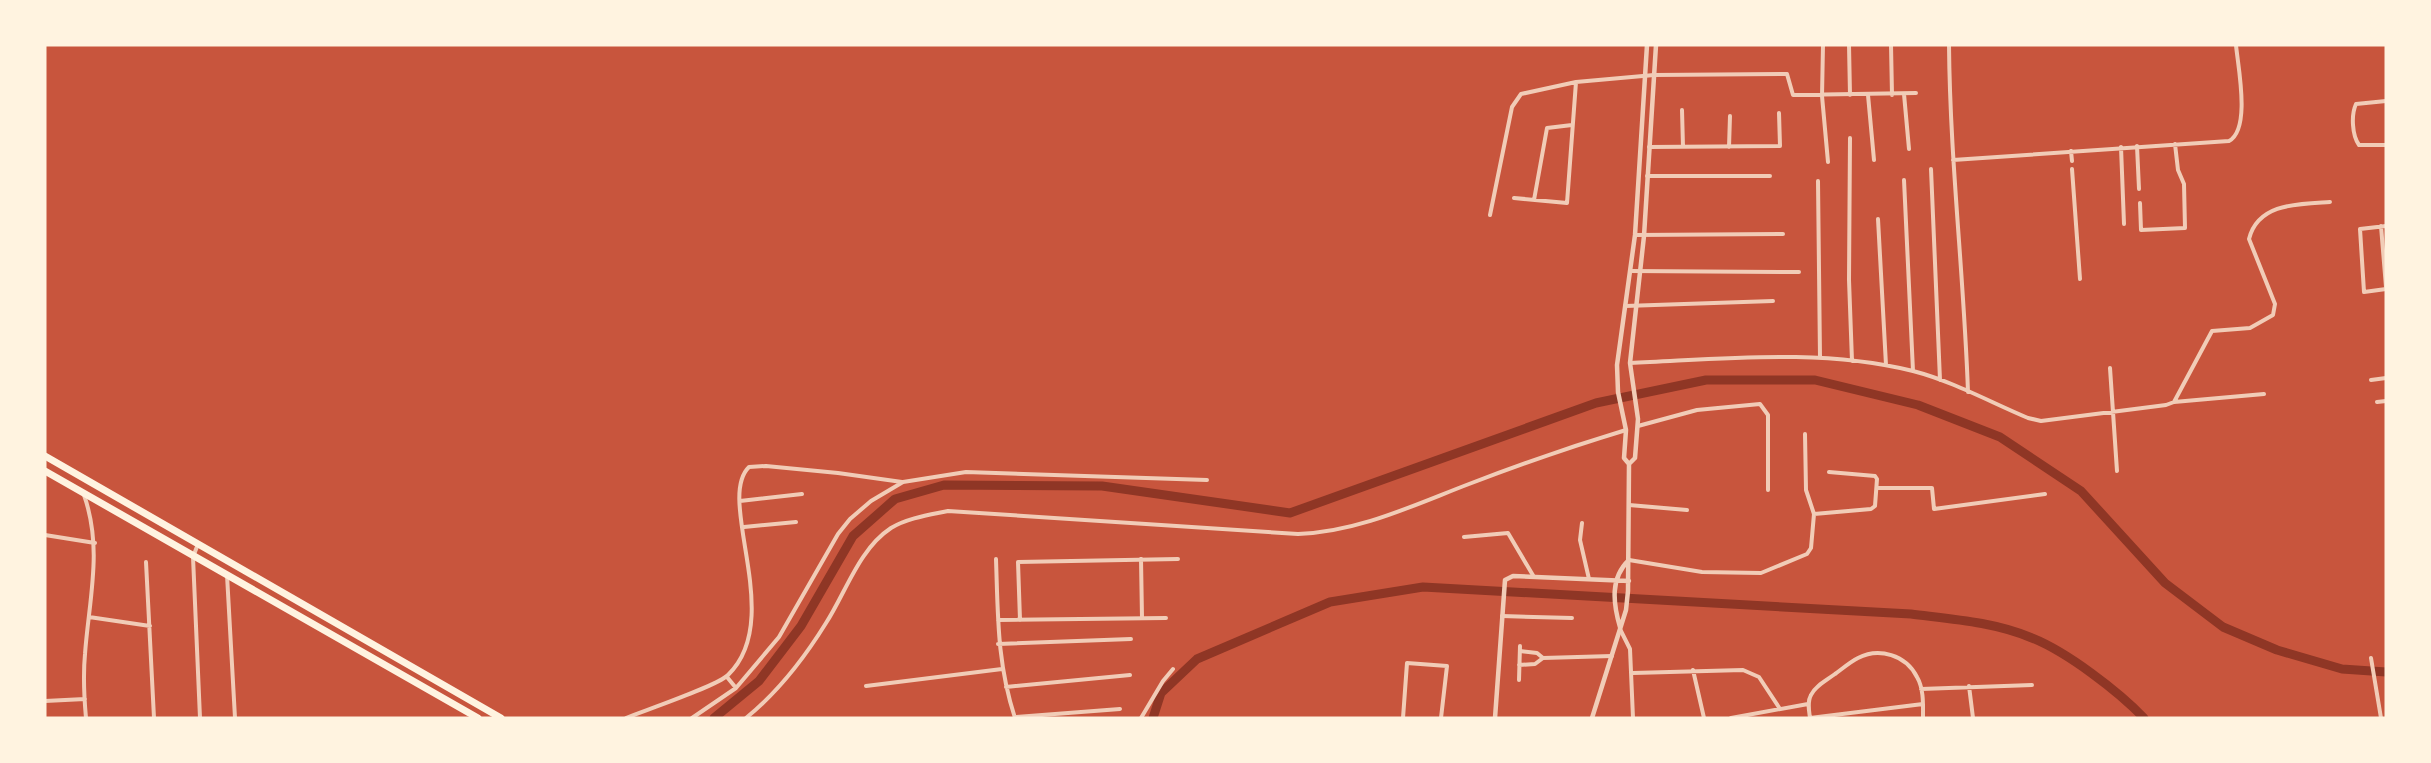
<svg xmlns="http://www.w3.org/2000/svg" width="2431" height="763" font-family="Overpass,sans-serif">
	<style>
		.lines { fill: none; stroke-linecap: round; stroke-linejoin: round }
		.canal { stroke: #8f3625; stroke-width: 9 }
		.minor { stroke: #f1ccb7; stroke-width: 4 }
		.tertiary { stroke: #f1ccb7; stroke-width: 4.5 }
		.trunk { stroke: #fff3e0; stroke-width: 7 }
	</style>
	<rect width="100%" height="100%" fill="#c8553d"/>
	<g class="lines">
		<path class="canal" d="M714,718L759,681L801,626L853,536L895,499L944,485L1102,486L1290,513L1596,403L1706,380H1815L1918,405L2000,437L2081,491L2165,583L2223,627L2277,650L2342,669L2386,672
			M1153,718L1161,693L1197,659L1330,602L1423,587L1911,614C1951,619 1995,622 2032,638C2067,652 2118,691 2144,718"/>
		<path class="minor" d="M1823,45L1822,96L1828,162
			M1849,45L1850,95
			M1891,45L1892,95
			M1949,45C1950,161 1964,276 1968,392
			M1904,94L1909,149
			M1868,95L1874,160
			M2386,101L2356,104C2351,115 2352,135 2359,145H2386
			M1682,110L1683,147
			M1850,138L1849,280L1852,361
			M2137,146L2139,189
			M1649,147L1780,146L1779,113
			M1729,147L1730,116
			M2121,147L2124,224
			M2071,151L2072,161
			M1953,160L2229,141C2251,129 2238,67 2236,45
			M1931,169L1940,380
			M2072,169L2080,279
			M1647,176H1770
			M1904,180L1913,371
			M1818,181L1820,358
			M1514,198L1567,203L1576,82
			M1534,200L1547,128L1572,125
			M2140,203L2141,230L2185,228L2184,184L2178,170L2175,144
			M1490,215L1512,107L1521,94L1576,82L1654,75L1787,74L1793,95L1916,93
			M1878,219L1886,365
			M2381,226L2386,287
			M2386,226L2360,229L2364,292L2386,289
			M1635,235L1783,234
			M1630,271L1799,272
			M1625,306L1773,301
			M1630,363C1724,359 1820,348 1913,371C1952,381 1990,402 2028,418L2041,421L2166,405L2174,402L2212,331L2250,328L2273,315L2275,304L2249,239C2258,203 2298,204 2330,202
			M2110,368L2117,471
			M2371,380L2386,378
			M2174,402L2264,394
			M2377,402L2386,401
			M1638,426L1697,410L1760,404L1768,415V490
			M1805,434L1806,490L1814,514
			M1877,488H1932L1934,509L2045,494
			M84,495C103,549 89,599 85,654C83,675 84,696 86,718
			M740,501L802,494
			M1629,505L1687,510
			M1582,523L1580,540L1589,579
			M744,527L796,522
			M45,535L95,543
			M1464,537L1508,533L1534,577
			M198,544L193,557L200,718
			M996,559C998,616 997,663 1015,718
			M1141,559L1142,618
			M1629,560L1702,572L1761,573L1807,554L1811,548L1814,514L1871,509L1875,506L1877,479L1875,476L1829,472
			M146,562L154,718
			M227,575L235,718
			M1502,616L1572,618
			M89,617L150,626
			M998,620L1166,618
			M1020,620L1018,562L1178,559
			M1620,629L1630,649L1633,718
			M998,644L1131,639
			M1520,651L1537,653L1543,658L1612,656
			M2371,658L2381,718
			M1519,665L1535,664L1543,658
			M1693,670L1704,718
			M1633,673L1743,670L1759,677L1780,709
			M727,677L736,688
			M1519,680L1520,646
			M866,686L1002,669
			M1969,686L1973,718
			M1006,687L1130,675
			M1921,689L2032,685
			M45,701L85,699
			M1015,717L1120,709
			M626,718C646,710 717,686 728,675C786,619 715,500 749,467L766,466L838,473L902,482
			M692,718L736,688L779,637L838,534L850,519L871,501L903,482L966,472L1207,480
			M746,718C778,692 805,657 826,623C846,592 859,549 891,528C908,518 929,515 948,511L1298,534C1358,532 1414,505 1469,484C1521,464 1573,446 1626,430
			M1141,718L1163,681L1173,669
			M1403,718L1407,663L1447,666L1441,718
			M1731,718L1808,704
			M1810,718C1809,710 1807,702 1811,695C1815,686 1827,680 1835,674C1842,669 1850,662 1858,658C1879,647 1906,655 1917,677C1924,689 1923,705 1923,718
			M1810,718L1923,704"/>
		<path class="tertiary" d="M1629,464L1635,458L1638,419L1630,363L1644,236L1656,45
			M1620,627C1613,603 1610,578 1629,560
			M1495,718L1505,580L1513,576L1629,581
			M1592,718L1626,610L1628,591L1629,464L1624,458L1626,430L1618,392L1617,365L1635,235L1647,45"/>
		<path class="trunk" d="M45,456L501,718
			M45,471L478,718"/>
	</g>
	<rect width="2431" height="763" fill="none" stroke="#fff3e0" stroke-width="93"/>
</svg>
